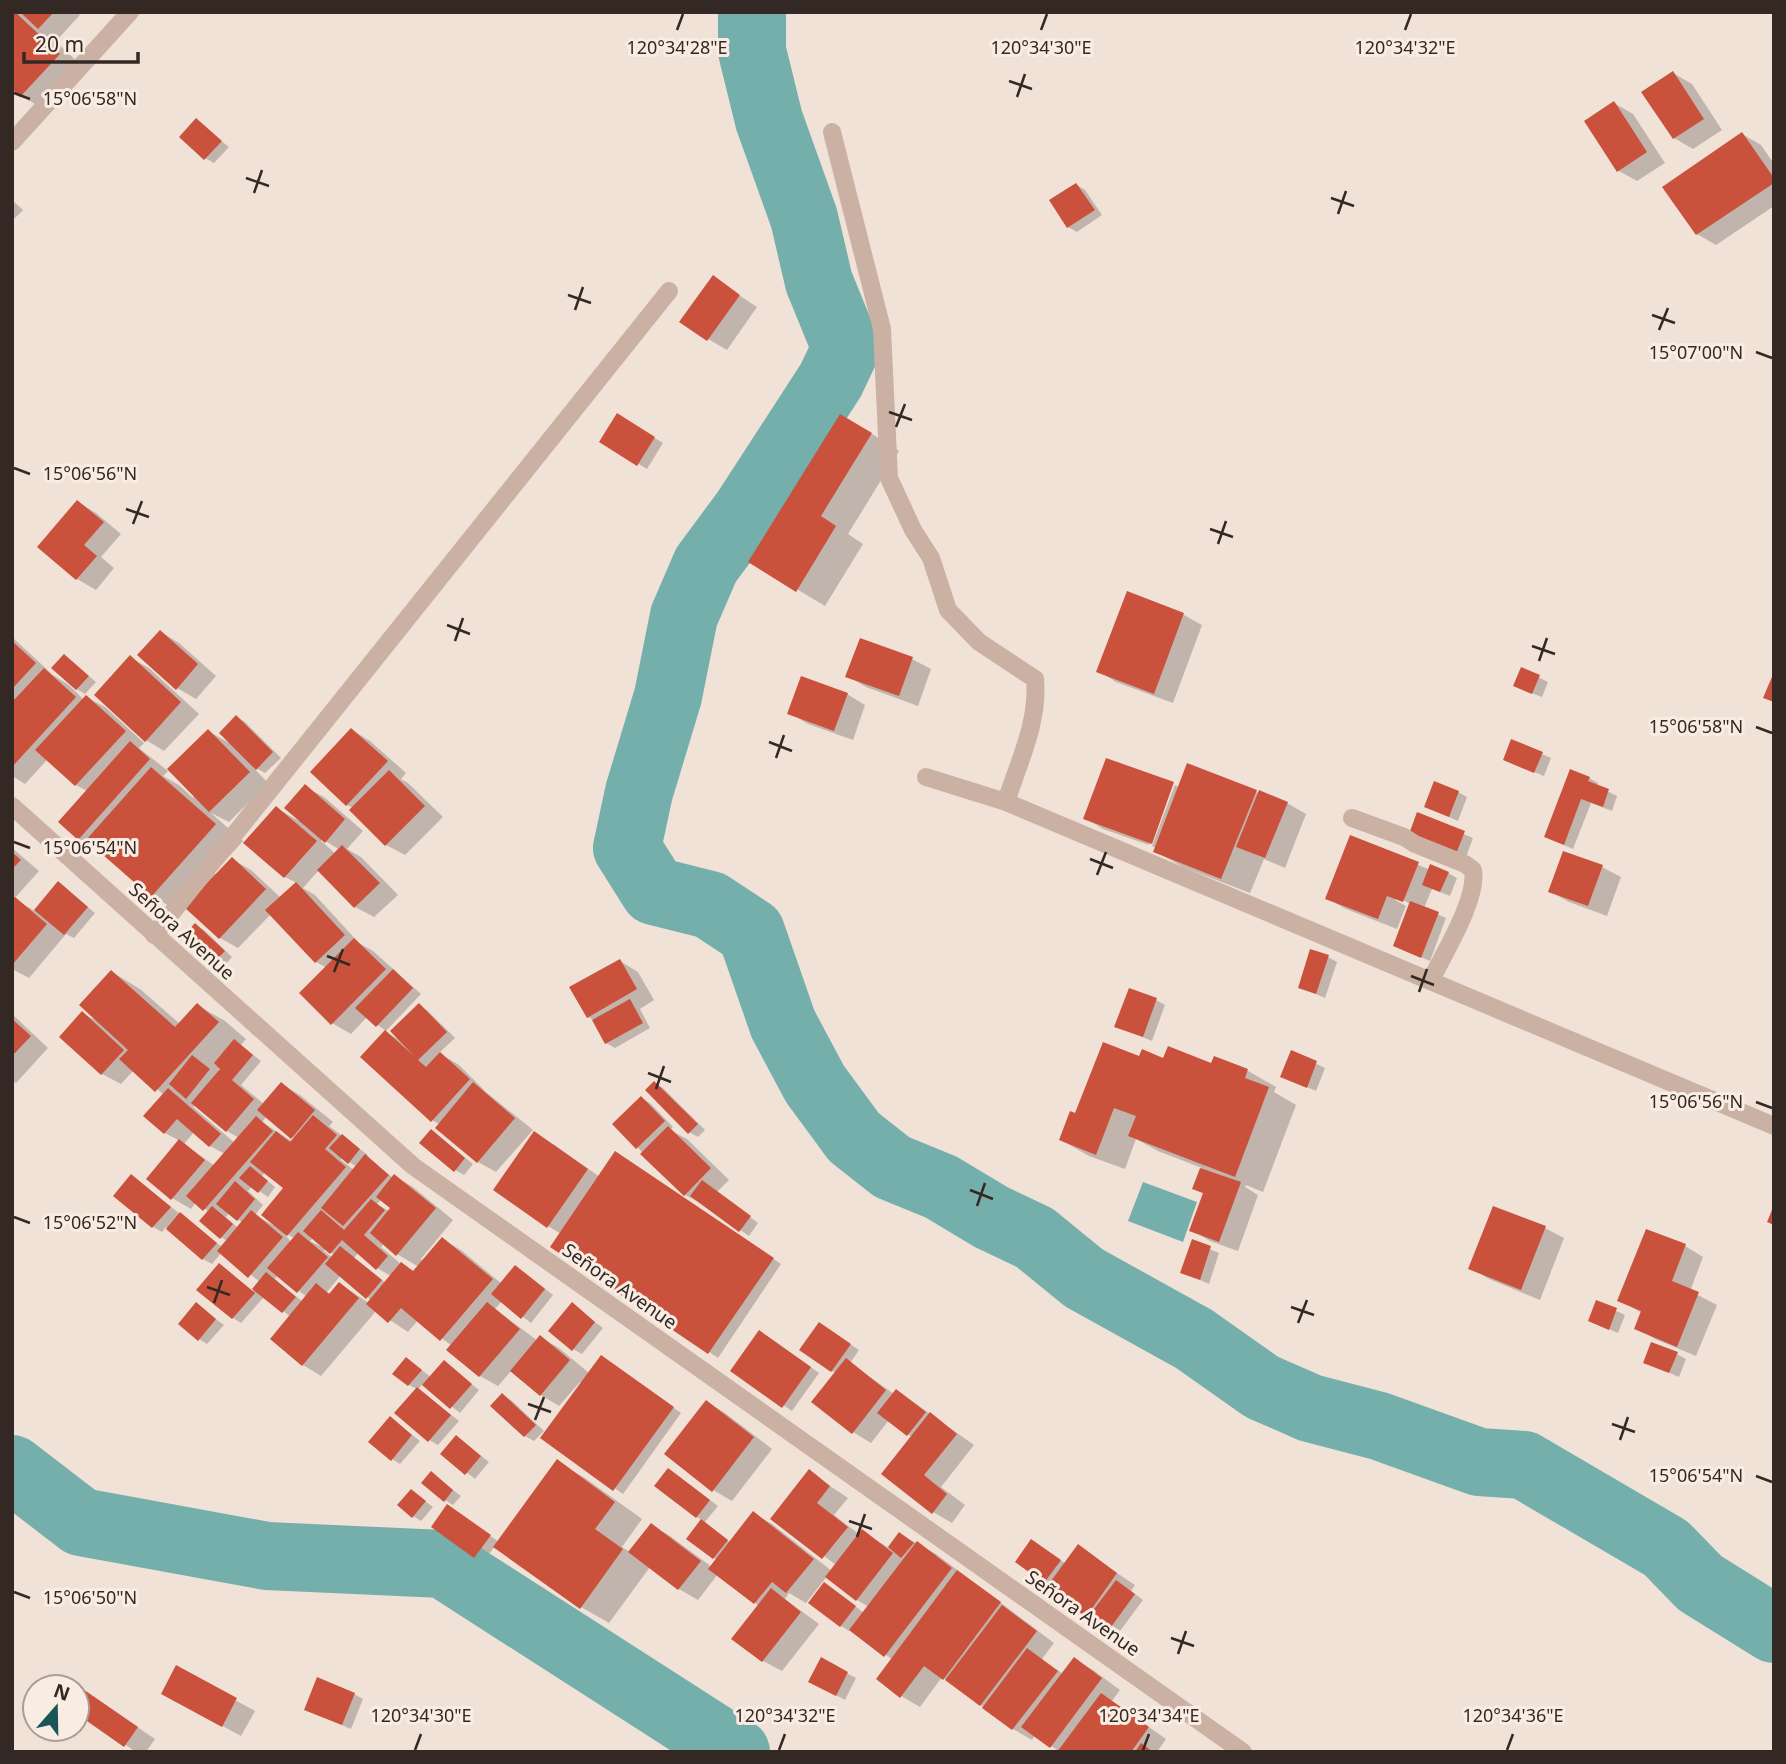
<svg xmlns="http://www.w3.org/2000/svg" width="1786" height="1764" font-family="'Noto Sans',sans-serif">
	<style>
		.water { fill: #75afac }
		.shadow { fill: #0003; fill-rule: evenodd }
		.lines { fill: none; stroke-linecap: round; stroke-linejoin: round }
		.river { stroke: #75afac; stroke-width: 68 }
		.building { fill: #ca513c }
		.minor { stroke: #cab1a3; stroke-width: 18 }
		.ticks { fill: none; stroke: #342825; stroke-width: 2.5 }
		.labels { text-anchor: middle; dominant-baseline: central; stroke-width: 6; stroke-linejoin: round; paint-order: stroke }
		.street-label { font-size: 19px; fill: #342825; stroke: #f9ede3 }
		.ticks-label { font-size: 18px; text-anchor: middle; fill: #342825; stroke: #f9ede3; stroke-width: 6; stroke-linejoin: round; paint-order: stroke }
	</style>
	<rect width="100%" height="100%" fill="#f1e2d7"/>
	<path class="water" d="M1143,1182L1197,1202L1183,1242L1128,1221Z"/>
	<path class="shadow" d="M12,12H76L80,15L58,39L49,35L87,71L49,112L21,96L12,87Z
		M1673,73L1692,84L1722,130L1693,149L1674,138Z
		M1614,103L1633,114L1665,163L1637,181L1619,171Z
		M196,121L229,147L214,163L205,158Z
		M1742,134L1761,145L1774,164V206L1716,245L1697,234Z
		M1077,185L1085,190L1102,215L1077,232L1068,227Z
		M12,200L23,210L12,221Z
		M713,278L757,307L727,350L708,339Z
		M617,415L663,443L647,469L601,441Z
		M869,432L899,451L848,534L863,544L825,606L751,562Z
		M78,502L96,513L121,534L101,557L114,568L96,590L77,579L39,546Z
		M1128,593L1184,615L1202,625L1173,703L1116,682L1098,671Z
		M161,632L179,643L216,676L196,699L177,688Z
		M12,637L53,675L69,685L84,700L86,697L105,707L144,743L139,748L168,771L163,776L179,785L193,798L208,731L231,744L237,717L245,722L281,758L265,773L252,766L268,783L229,822L211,813L243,841L214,873L216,875L232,859L251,870L281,898L297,883L285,877L246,843L276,808L299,821L305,787L324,797L363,831L347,849L361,857L398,895L374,917L355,907L319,870L303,888L315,895L359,943L373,951L421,994L386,1031L367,1017L351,1034L332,1023L327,968L316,962L271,914L238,948L220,938L185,906L180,912L152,896L98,849L79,839L87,791L76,785L48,759L25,784L12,776ZM322,839L340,850L336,854L321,841Z
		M64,656L96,682L85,694L70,685Z
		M131,658L149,668L199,714L164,751L146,740Z
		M912,659L931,669L918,706L866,687L848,676Z
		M1522,669L1548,682L1542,697L1524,690Z
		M847,694L865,705L853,740L808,724L790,713Z
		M352,730L370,741L406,773L401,779L408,783L443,817L405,855L386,845L353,808L347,805Z
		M1512,741L1551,758L1544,776L1514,764Z
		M1107,760L1174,784H1171L1149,845L1103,829L1085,818Z
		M1589,778L1598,783L1597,786L1617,796L1612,811L1591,803L1573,849L1555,841Z
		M1175,785L1180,788L1256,792L1287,803L1306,814L1285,868L1264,859L1250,893L1183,867L1155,851L1156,848L1152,846Z
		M1458,792L1467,797L1458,821L1435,811Z
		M1418,815L1473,838L1466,857L1419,838Z
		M1351,837L1428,869L1448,873L1457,878L1450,896L1432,889L1424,908L1446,918L1430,961L1395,946L1410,904L1397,896L1395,900L1406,906L1397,929L1346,909L1327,898Z
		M12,848L39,871L14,899L35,911L58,883L95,913L74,938L66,934L29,978L12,969Z
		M1602,867L1621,877L1607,916L1569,902L1551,892Z
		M196,925L204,930L232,957L224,966L215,961L187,934Z
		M1328,957L1337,962L1325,998L1300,987Z
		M620,961L638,972L654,1000L640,1009L650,1028L615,1048L606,1043L594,1020L588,1017Z
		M112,972L140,989L180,1024L197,1005L225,1021L246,1039L241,1045L261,1061L241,1085L264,1104L281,1084L300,1095L333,1122L329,1126L368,1155L366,1157L393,1178L394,1176L413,1187L453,1220L421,1259L424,1261L442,1239L461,1250L502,1284L515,1267L524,1272L553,1295L531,1323L502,1301L495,1309L538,1341L541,1338L559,1348L589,1373L610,1362L681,1413L623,1494L543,1438L582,1383L580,1382L559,1406L541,1395L512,1370L498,1386L480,1376L452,1346L418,1320L408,1332L376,1311L321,1376L303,1365L291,1317L264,1297L241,1323L233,1318L219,1265L253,1291L260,1282L222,1252L212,1264L203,1259L166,1227L162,1232L153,1227L115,1196L132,1176L222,1247L227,1241L221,1237L209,1212L196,1202L191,1209L172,1198L180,1141L165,1133L146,1116L164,1095L134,1070L121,1084L102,1074L82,1014L99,1021ZM221,1067L230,1077L218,1070ZM196,1104L227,1131L239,1138L235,1143L193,1107ZM267,1116L295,1139L293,1142L262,1122ZM194,1132L210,1146L225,1154L215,1166L184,1144ZM342,1158L357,1167L354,1170L341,1160ZM265,1172L286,1188L273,1225L255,1215L263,1205L248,1191L252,1186L268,1197L275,1187L262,1176ZM382,1199L392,1208L390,1212L377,1204ZM229,1213L243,1223L238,1228L226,1217ZM283,1232L294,1238L291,1242ZM313,1238L323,1246L322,1247L310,1241ZM384,1244L397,1254L419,1267L415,1272L401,1264L381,1247ZM325,1249L335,1255L333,1258L324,1251ZM359,1252L377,1268L391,1276L386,1283L354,1258ZM278,1275L307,1297L303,1302L275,1279ZM341,1275L371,1300L369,1303L340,1284L331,1294L327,1292Z
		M1156,1000L1165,1005L1152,1041L1116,1026Z
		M420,1006L428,1011L455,1038L439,1053L459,1065L486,1092L533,1130L496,1172L478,1162L439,1124L432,1120L386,1032L401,1041Z
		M12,1014L48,1048L16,1083L12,1081Z
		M1292,1052L1325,1068L1316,1091L1282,1076Z
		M1215,1058L1248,1071L1276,1087L1274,1092L1296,1105L1263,1192L1246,1185L1245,1187L1258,1195L1238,1251L1210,1241L1192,1230L1204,1194L1194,1188L1202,1168L1158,1151L1136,1139L1125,1169L1089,1156L1061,1140L1076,1115L1140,1059L1212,1065Z
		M654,1083L663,1088L705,1130L698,1137L689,1132Z
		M641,1098L650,1103L673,1127L670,1130L687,1139L729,1180L717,1192L758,1223L749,1236L704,1205L685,1195L614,1124Z
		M440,1137L473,1164L464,1175L455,1170Z
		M553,1144L600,1177L624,1158L781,1264L718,1358L553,1247L561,1234L548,1226Z
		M1494,1208L1545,1228L1564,1238L1540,1300L1489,1279L1471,1268Z
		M1193,1242L1219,1253L1209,1284L1182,1272Z
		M1685,1246L1703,1257L1690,1291L1717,1305L1696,1356L1655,1339L1636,1328L1642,1313L1619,1300Z
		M1597,1302L1625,1315L1618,1333L1590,1321Z
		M196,1305L224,1325L207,1344L199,1339Z
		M572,1305L603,1328L582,1354L573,1349Z
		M828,1329L859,1350L850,1363L894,1394L897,1391L905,1396L974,1445L941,1487L965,1505L952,1523L933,1512L912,1437L889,1420L871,1443L853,1432L836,1373L832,1371Z
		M768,1337L819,1373L792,1411L732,1371Z
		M1677,1354L1686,1359L1679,1377L1645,1362Z
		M407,1359L431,1377L444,1362L479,1390L460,1413L423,1384L418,1389L459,1421L438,1445L429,1440L417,1389L409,1385Z
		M503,1395L511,1400L544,1431L534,1441L525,1436L493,1406Z
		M707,1402L725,1413L772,1449L732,1501L713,1490Z
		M390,1418L420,1441L400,1464L392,1459Z
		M457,1437L489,1462L475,1479L443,1454Z
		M557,1462L585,1478L642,1519L622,1547L630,1552L651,1525L670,1536L712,1567L717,1560L688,1538L702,1520L697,1517L677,1475L718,1506L704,1523L731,1543L754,1514L772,1524L832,1571L836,1565L773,1518L809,1472L848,1498L834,1515L860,1535L863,1532L889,1548L900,1534L936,1554L1054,1643L1042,1659L1063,1674L1074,1659L1093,1670L1120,1690L1112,1701L1166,1739L1157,1752H1060L1035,1735L1032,1740L1013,1729L942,1677L920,1707L901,1696L893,1660L851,1629L849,1631L841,1626L834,1590L864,1613L869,1607L857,1600L828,1575L806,1603L789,1593L785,1599L819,1624L782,1671L763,1661L759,1606L718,1574L698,1600L679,1589L650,1567L609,1623L581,1607L495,1546L483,1562L474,1557L456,1512L499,1542Z
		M431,1473L461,1496L453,1505L445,1500Z
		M412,1491L433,1507L421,1521L413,1516Z
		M1040,1546L1066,1564L1078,1547L1135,1585L1131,1591L1143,1600L1120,1631L1108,1623L1105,1626L1087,1615L1051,1585L1017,1561Z
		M822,1660L856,1678L845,1700L819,1686Z
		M177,1668L255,1711L241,1736L182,1704Z
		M81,1689L155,1739L146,1752H136L77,1712V1695Z
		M354,1694L363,1699L351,1729L315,1714Z"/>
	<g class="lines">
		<path class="river" d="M752,12V51L769,120L804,218L819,282L846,348L831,380L746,511L706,565L684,616L668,696L639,792L627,848L654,891L710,905L751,932L783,1024L815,1084L854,1137L892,1167L941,1187L991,1217L1035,1238L1084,1278L1194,1339L1262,1387L1310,1408L1379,1426L1479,1462L1524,1465L1666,1548L1700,1583L1774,1629
			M12,1469L81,1522L267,1556L443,1564L736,1752"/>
	</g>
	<path class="building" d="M12,12H15L60,54L20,97L12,89Z
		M20,12H54L38,29Z
		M1673,71L1704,119L1673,139L1641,92Z
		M1614,101L1647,152L1617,172L1584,121Z
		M196,118L222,141L204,160L179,137Z
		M1742,132L1774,178V183L1696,235L1662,187Z
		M1076,183L1095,210L1067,228L1049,200Z
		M713,275L740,295L707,341L679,322Z
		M617,413L655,437L637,466L599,442Z
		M840,414L872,433L821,516L836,526L796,592L748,562Z
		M77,500L104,522L84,545L97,556L76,580L37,547Z
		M1127,591L1184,613L1154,694L1096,672Z
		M160,630L198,664L176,690L137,655Z
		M860,638L913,657L899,696L845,677Z
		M12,641L36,663L12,689Z
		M64,654L89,676L76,690L51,668Z
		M130,655L181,702L145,742L94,695Z
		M1521,667L1540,675L1532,694L1513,686Z
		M44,668L76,697L12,767V702Z
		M1774,672V702L1763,698Z
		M801,676L848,693L834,731L787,714Z
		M86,695L126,731L75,786L35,750Z
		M236,715L273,752L256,770L219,733Z
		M351,728L388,761L346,806L310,772Z
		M208,729L250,772L209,812L167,769Z
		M1511,739L1543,752L1534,773L1503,760Z
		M130,741L150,759L78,840L58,822Z
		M1106,758L1174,782L1152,844L1083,819Z
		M1187,763L1257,790L1221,879L1153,852Z
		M151,767L216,824L151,897L86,840Z
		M1570,769L1590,777L1588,781L1609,789L1603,807L1581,799L1564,845L1544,837Z
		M389,770L425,806L385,846L349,810Z
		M1434,781L1459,791L1449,817L1424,807Z
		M305,784L345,819L325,843L284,808Z
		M1259,790L1288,802L1265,858L1236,847Z
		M276,806L317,841L284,878L243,843Z
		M1417,812L1465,831L1456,854L1409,834Z
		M1350,835L1419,862L1403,902L1387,896L1378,919L1325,899Z
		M342,845L380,883L354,908L317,870Z
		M1563,851L1603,865L1588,906L1548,892Z
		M12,852L21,860L12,869Z
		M232,857L266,889L219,939L184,907Z
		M1430,864L1449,872L1440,892L1422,885Z
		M58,881L88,907L64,935L34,910Z
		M296,882L345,935L315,963L265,910Z
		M15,897L47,924L12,965V900Z
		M1410,901L1439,912L1421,958L1393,946Z
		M195,923L225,951L214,962L185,934Z
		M354,938L386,969L331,1025L299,993Z
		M1310,949L1329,955L1316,994L1298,988Z
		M620,959L637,989L587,1018L569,987Z
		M393,969L413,988L376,1027L355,1008Z
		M111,970L175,1027L197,1003L219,1022L155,1092L119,1059L128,1050L79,1005Z
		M1129,988L1157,998L1143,1037L1114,1027Z
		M630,999L643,1023L605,1044L592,1020Z
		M419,1003L447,1032L418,1060L426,1067L440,1052L470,1079L431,1122L360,1057L385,1030L414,1056L390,1031Z
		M82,1011L124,1050L101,1075L59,1037Z
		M12,1019L31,1036L12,1056Z
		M234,1039L253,1055L232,1080L254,1099L226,1132L191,1103L220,1069L214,1063Z
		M1103,1042L1139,1056L1142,1049L1163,1058L1168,1046L1211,1063L1214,1056L1248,1069L1245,1078L1269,1087L1235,1177L1128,1136L1136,1116L1114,1108L1096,1155L1059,1140L1070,1111L1075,1113Z
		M1291,1050L1317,1061L1307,1088L1280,1077Z
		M192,1055L210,1069L186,1099L169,1084Z
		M654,1081L698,1124L688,1134L645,1090Z
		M281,1082L315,1110L291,1139L257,1110Z
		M473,1082L515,1118L477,1163L435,1128Z
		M168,1088L221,1134L209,1147L177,1119L164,1134L143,1116Z
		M641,1096L665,1121L636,1149L612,1124Z
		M313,1115L337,1135L325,1149L346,1167L287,1236L261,1215L283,1188L250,1162L276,1131L290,1142Z
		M256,1116L273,1131L203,1211L186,1196Z
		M668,1126L711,1168L684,1196L640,1154Z
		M431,1129L465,1158L454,1172L419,1143Z
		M534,1131L588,1169L547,1228L493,1190Z
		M342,1134L360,1149L348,1164L329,1148Z
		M179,1139L205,1160L171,1200L146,1179Z
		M615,1151L774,1258L708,1354L550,1247Z
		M365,1154L389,1175L343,1226L321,1208Z
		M250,1166L268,1181L258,1193L239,1178Z
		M1200,1168L1241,1182L1219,1242L1189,1231L1203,1193L1192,1189Z
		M131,1174L171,1207L152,1228L113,1196Z
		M394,1174L436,1208L396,1256L370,1233L390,1208L376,1197Z
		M702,1180L751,1216L739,1232L690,1196Z
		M235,1181L255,1199L237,1221L216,1204Z
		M371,1199L385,1210L364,1235L388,1256L376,1270L342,1240L330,1254L303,1231L321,1210L344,1230Z
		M1774,1205V1225L1767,1222Z
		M212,1206L233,1224L220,1239L199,1221Z
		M1493,1206L1546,1226L1521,1290L1468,1269Z
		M251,1210L283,1237L248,1278L217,1251Z
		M180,1212L217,1243L202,1260L166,1229Z
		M1646,1229L1686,1244L1672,1281L1699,1292L1677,1347L1634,1329L1641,1311L1617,1301Z
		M298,1232L328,1257L297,1293L267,1268Z
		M442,1237L493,1279L440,1341L401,1308L388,1323L366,1304L401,1262L413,1271Z
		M1192,1239L1211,1246L1200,1280L1180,1273Z
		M340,1246L382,1280L366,1299L325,1264Z
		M219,1263L255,1293L232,1319L196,1290Z
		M515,1265L545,1289L521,1319L491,1294Z
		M266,1272L296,1297L282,1313L252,1289Z
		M339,1282L359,1298L302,1366L270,1339L316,1283L329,1294Z
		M1596,1300L1617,1308L1609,1330L1588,1321Z
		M196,1302L216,1319L198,1341L178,1324Z
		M487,1302L520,1329L479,1377L446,1350Z
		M572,1302L595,1322L572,1351L548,1331Z
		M819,1322L851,1344L831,1372L799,1350Z
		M759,1330L811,1367L782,1408L730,1371Z
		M540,1335L570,1360L540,1396L510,1371Z
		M1651,1342L1678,1352L1669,1373L1643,1363Z
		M601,1355L674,1407L613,1491L540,1438Z
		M406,1357L422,1370L408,1386L392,1374Z
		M846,1358L886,1390L852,1434L811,1402Z
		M444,1360L472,1384L450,1409L422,1385Z
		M417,1387L451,1415L428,1442L394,1413Z
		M896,1389L926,1412L907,1436L877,1413Z
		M502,1393L536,1425L524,1437L490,1406Z
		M706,1400L754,1437L712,1492L664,1454Z
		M930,1412L957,1434L924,1475L947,1494L932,1514L881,1474Z
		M390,1416L412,1435L391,1461L368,1442Z
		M456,1435L481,1456L465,1475L440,1454Z
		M557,1459L615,1502L595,1529L623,1549L580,1609L493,1547Z
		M668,1468L710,1500L696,1518L654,1486Z
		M809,1469L830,1486L817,1503L848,1527L822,1559L770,1519Z
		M431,1471L453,1490L444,1502L421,1483Z
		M411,1489L426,1501L412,1518L397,1505Z
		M447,1504L491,1535L474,1558L431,1527Z
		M753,1511L814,1559L786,1593L772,1582L754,1604L708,1569Z
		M701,1519L728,1540L713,1559L686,1539Z
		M651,1523L701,1561L678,1590L628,1552Z
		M862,1529L893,1553L856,1601L825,1577Z
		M899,1532L914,1543L901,1558L888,1547Z
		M1031,1539L1061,1560L1044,1583L1015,1562Z
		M917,1541L952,1568L884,1657L849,1630Z
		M1078,1544L1117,1573L1086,1617L1046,1588Z
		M957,1570L1001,1602L943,1680L924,1666L900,1698L876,1679Z
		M1116,1580L1135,1594L1111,1627L1091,1613Z
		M824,1582L856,1606L840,1627L808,1603Z
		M771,1588L801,1612L762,1662L731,1639Z
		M1002,1605L1037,1631L980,1706L945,1680Z
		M1027,1648L1058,1671L1012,1730L982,1708Z
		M821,1657L848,1672L836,1696L808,1682Z
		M1074,1657L1102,1678L1050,1748L1021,1727Z
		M176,1665L237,1698L222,1727L161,1694Z
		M317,1677L355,1693L342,1725L304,1710Z
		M80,1687L138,1727L124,1747L77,1714V1692Z
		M1101,1693L1149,1727L1131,1752H1057Z
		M1141,1743L1153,1752H1135Z"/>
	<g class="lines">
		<path class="minor" d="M832,132L882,329L889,478L913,530L931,558L948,610L979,642L1035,679C1039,722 1019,761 1006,802
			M12,142L130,12
			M926,777L1006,802L1774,1126
			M12,806L413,1166L1243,1752
			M1352,818L1404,837L1415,844L1465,864L1473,870C1478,899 1444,953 1431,980
			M154,935L669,291"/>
	</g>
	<path class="ticks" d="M677,30L683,14M1041,30L1047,14M1405,30L1411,14M1009,81L1032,89M14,93L30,99M1017,97L1025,74M246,178L269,186M254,193L262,170M1331,198L1354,206M1338,214L1346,191M568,295L591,303M575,310L583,287M1652,315L1675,323M1659,330L1668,308M1756,352L1772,358M889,412L912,420M896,427L905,404M14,468L30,474M126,509L149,517M133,524L142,501M1210,529L1233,537M1218,544L1226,521M447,625L470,634M455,641L463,618M1532,646L1555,654M1539,661L1547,638M1756,727L1772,733M769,742L792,751M776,758L784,735M14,842L30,848M1090,859L1113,868M1097,875L1106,852M327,956L350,965M334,972L343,949M1411,976L1434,985M1419,992L1427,969M648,1073L671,1082M656,1089L664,1066M1756,1102L1772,1108M970,1190L993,1199M977,1206L985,1183M14,1217L30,1223M207,1287L230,1295M214,1303L222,1280M1291,1307L1314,1315M1298,1323L1307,1300M528,1404L551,1412M535,1420L544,1397M1612,1424L1635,1432M1620,1440L1628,1417M1756,1476L1772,1482M849,1521L872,1529M857,1537L865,1514M14,1592L30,1598M1171,1638L1194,1646M1178,1654L1186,1631M415,1750L421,1734M779,1750L785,1734M1143,1750L1149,1734M1507,1750L1513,1734"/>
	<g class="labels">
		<g class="street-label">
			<text transform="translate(182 931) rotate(42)">Señora Avenue</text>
			<text transform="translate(620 1286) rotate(35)">Señora Avenue</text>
			<text transform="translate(1083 1613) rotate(35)">Señora Avenue</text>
		</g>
	</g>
	<g class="ticks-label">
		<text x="677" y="54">120°34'28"E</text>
		<text x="1041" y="54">120°34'30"E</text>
		<text x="1405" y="54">120°34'32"E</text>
		<text x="90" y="105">15°06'58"N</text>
		<text x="1696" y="359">15°07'00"N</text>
		<text x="90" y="480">15°06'56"N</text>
		<text x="1696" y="733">15°06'58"N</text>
		<text x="90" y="854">15°06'54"N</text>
		<text x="1696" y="1108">15°06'56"N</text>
		<text x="90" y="1229">15°06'52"N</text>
		<text x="1696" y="1482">15°06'54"N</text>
		<text x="90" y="1604">15°06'50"N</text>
		<text x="421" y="1722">120°34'30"E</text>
		<text x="785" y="1722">120°34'32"E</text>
		<text x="1149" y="1722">120°34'34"E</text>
		<text x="1513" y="1722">120°34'36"E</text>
	</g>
	<rect width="1786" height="1764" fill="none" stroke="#342825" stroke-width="28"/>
	<g transform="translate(56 1708) rotate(20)"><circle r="33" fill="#f9ede3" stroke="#aa9e97" stroke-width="2"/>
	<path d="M0-5L12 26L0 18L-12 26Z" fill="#1a5655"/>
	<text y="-10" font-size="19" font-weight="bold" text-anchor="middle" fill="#342825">N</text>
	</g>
	<path d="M24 52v10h114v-10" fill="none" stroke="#342825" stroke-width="3.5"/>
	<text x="35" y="52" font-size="21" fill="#342825" stroke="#f9ede3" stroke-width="5" paint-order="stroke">20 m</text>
</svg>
